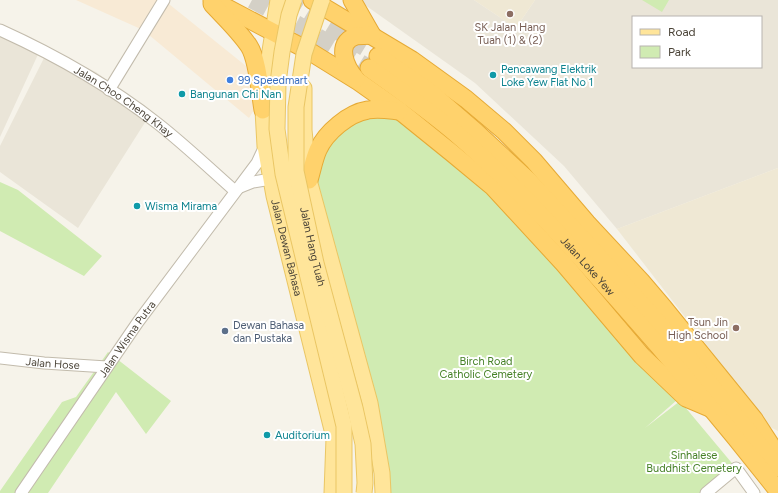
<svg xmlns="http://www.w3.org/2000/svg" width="778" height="493" font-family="Figtree,sans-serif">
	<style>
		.residential { fill: #eae5d8; fill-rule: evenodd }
		.commercial { fill: #f8ead5 }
		.education { fill: #efe8d4 }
		.green { fill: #d0ebb2 }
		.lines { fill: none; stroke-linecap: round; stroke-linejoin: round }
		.highway-tunnel { stroke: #d4d0c6; stroke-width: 17; stroke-dasharray: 17 8; stroke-linecap: butt }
		.minor-casing { stroke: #c2bbac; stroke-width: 13 }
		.major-casing { stroke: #eac664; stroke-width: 17 }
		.highway-casing { stroke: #e6aa35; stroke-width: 19 }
		.minor { stroke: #fff; stroke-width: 11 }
		.major { stroke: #ffe59a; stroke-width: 15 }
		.highway { stroke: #ffd26c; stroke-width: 17 }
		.major-bridge-casing { stroke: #eac664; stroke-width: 17; stroke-linecap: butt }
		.major-bridge { stroke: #ffe59a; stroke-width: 15 }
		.education-dot { fill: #8d6e63; stroke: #fff; stroke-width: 1.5 }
		.culture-dot { fill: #0f9aa8; stroke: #fff; stroke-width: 1.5 }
		.shop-dot { fill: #3f7fe0; stroke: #fff; stroke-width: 1.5 }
		.service-dot { fill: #5c6f8a; stroke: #fff; stroke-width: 1.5 }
		.labels { text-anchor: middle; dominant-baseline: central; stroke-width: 4; stroke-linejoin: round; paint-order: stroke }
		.education-label { font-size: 11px; fill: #785e54; stroke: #fff }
		.culture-label { font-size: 11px; fill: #0d838f; stroke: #fff; text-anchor: start }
		.shop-label { font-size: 11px; fill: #366cbe; stroke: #fff; text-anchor: start }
		.street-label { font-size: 11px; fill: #4b4438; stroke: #fff }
		.service-label { font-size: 11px; fill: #4e5e75; stroke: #fff; text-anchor: start }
		.park-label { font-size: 11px; fill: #468127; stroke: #fff }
	</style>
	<rect width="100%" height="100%" fill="#f6f3ea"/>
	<path class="residential" d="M358,0H474L516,28L535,0H778V168L617,229L564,166L475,83ZM633,17H761V67H633Z
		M0,32L41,48L0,137Z
		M48,50L96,72L151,113L78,228L0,172V146Z"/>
	<path class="commercial" d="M76,0H164L246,66L259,102L249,118L143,30Z"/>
	<path class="education" d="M474,0H535L516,28Z
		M778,168V431L770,427L617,229Z"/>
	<path class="green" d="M642,0H669L662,12Z
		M400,111L475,177L677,400L645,428L680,401L736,468L706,493H382L315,176L339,125Z
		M0,182L18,190L102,256L84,276L0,231Z
		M108,352L171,401L146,434L116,392L48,493H0V491L62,402L76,397Z"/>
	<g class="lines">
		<path class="highway-tunnel" d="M252,0L297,24L369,68
			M286,0L378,56"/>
		<defs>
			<g id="minor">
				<path id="s1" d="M0,30C53,54 111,87 157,123C184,144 209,168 235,191"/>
				<path d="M109,90L164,0"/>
				<path d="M238,188L253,182L271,179"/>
				<path id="s2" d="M0,358L44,363L107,367"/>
				<path id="s3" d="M21,493L138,322L257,163L265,146"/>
				<path d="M706,493L736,468L754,493"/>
			</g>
			<g id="major">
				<path id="s4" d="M278,0L270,51L263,110L265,146L274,196L334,438L332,493"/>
				<path d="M304,88V130L309,180L370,403L382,473L383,493"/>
			</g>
			<g id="highway">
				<path d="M212,0L309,51L359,82L400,111L452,153L493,187L564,264L642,356L686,398L712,409"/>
				<path d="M312,0L412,60L466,99L504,131L534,161L587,223L641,281L664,308L754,419L778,456"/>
				<path d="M352,0L372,35"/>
				<path d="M212,4C225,18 239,31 249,46C258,60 260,93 263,110"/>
				<path d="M378,56L431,93L475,131L528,180L600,258L678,345L778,468"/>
				<path id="s5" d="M369,68C398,89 427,109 454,132C514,183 567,242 619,301C674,363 727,426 778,491"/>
				<path d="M356,79C346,68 334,43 356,36C361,35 367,36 372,35"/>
				<path d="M309,180C312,170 314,159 318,150C326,132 349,113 368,110C379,108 389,110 399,111"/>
			</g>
		</defs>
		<use href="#minor" class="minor-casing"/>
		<use href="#major" class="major-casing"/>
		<use href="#highway" class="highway-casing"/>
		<use href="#minor" class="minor"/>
		<use href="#major" class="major"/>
		<use href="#highway" class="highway"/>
		<defs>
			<g id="major-bridge">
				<path d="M294,0L289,15L282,52L278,83L277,129L283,174L344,426V493"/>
				<path id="s6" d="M322,0L304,54L296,107V171L316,263L355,408L363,444L365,483L364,493"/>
			</g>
		</defs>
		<use href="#major-bridge" class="major-bridge-casing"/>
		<use href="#major-bridge" class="major-bridge"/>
	</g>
	<g class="education-dot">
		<circle cx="510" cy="14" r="4"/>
		<circle cx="736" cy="328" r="4"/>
	</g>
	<g class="culture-dot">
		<circle cx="493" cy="75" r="4"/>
		<circle cx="182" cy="94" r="4"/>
		<circle cx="137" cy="206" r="4"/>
		<circle cx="267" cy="435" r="4"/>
	</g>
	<circle class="shop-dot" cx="230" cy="80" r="4"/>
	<circle class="service-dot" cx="225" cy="331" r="4"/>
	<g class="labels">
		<g class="education-label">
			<text x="510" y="27">SK Jalan Hang<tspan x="510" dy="13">Tuah (1) &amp; (2)</tspan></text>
			<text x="728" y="322" text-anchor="end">Tsun Jin<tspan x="728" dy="13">High School</tspan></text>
		</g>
		<g class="culture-label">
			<text x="501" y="69">Pencawang Elektrik<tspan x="501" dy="13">Loke Yew Flat No 1</tspan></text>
			<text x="190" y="94">Bangunan Chi Nan</text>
			<text x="145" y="206">Wisma Mirama</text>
			<text x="275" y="435">Auditorium</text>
		</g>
		<g class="shop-label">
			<text x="238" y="80">99 Speedmart</text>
		</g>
		<g class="street-label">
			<text stroke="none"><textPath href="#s1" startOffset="143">Jalan Choo Cheng Khay</textPath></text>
			<text stroke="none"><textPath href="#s6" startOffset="252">Jalan Hang Tuah</textPath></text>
			<text stroke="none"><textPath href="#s4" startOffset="251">Jalan Dewan Bahasa</textPath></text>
			<text stroke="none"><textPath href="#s5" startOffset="296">Jalan Loke Yew</textPath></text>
			<text stroke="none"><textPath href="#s3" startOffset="187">Jalan Wisma Putra</textPath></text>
			<text stroke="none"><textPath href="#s2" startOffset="53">Jalan Hose</textPath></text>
		</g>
		<g class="service-label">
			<text x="233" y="325">Dewan Bahasa<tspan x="233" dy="13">dan Pustaka</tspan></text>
		</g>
		<g class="park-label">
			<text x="486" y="361">Birch Road<tspan x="486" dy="13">Catholic Cemetery</tspan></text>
			<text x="694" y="455">Sinhalese<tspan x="694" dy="13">Buddhist Cemetery</tspan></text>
		</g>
	</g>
	<rect x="632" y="16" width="130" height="52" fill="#ffffff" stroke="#b7b4af"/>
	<rect x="640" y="29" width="20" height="6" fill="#ffe59a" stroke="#b7b4af"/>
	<text x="668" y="36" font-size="12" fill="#4b4438">Road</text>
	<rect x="640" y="46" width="20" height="12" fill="#d0ebb2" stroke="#b7b4af"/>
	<text x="668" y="56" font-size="12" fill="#4b4438">Park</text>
</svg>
